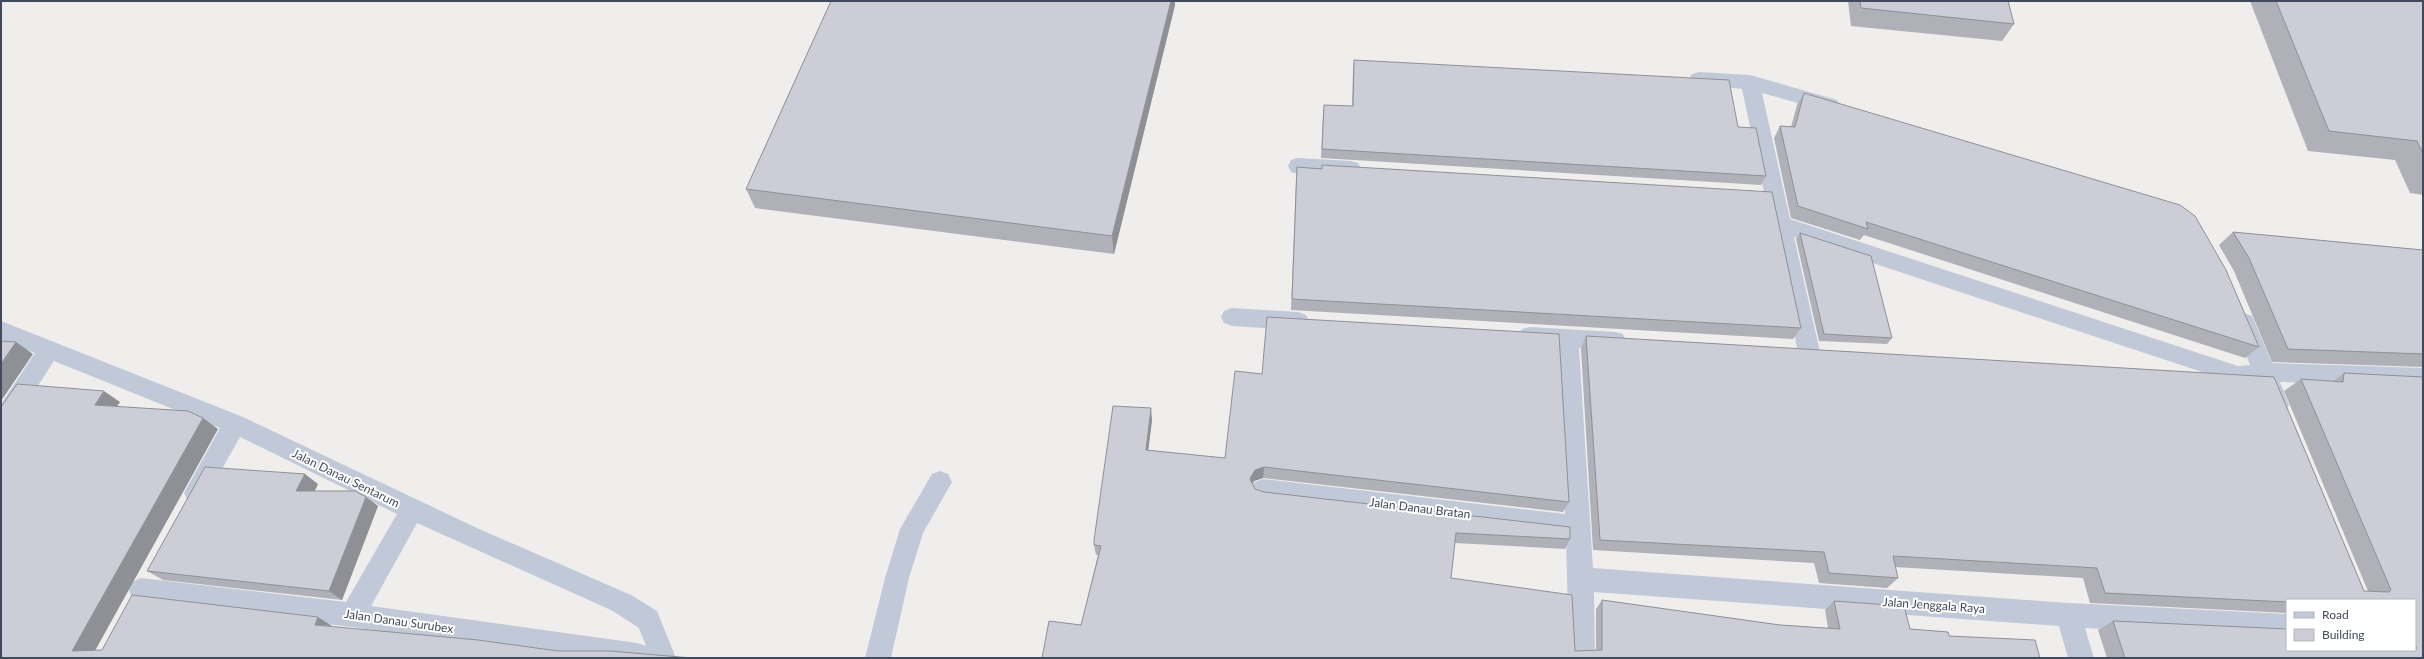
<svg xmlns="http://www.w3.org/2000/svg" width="2424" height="659" font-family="Lato,sans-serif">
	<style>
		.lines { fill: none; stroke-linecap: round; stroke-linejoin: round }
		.street { fill: #c1c8d7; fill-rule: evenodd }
		.wall { fill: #afb0b8 }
		.shaded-wall { fill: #8f9096 }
		.building { fill: #cccdd6; stroke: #8f9096 }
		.labels { text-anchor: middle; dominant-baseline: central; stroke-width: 4; stroke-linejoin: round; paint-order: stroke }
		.street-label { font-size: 12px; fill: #434a5d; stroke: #fff }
	</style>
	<rect width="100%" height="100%" fill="#f0eeed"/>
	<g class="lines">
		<path class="street" d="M1699,72L1750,75L1837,100L1840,105L1837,110L1830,112L1762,93L1790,219L2238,366L2250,365L2233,322L2236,316L2244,313L2252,316L2272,363L2423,368V388L2280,382L2289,405L2286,412L2278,415L2270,412L2258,383C2240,386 2222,387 2205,381L2202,372L1794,237L1820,352L1817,359L1809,361L1801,359L1798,352L1742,89L1692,84L1689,79L1692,74Z
			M1298,158L1351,161L1358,163L1361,169L1358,175L1351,177L1298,174L1291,172L1288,166L1291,160Z
			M1232,308L1298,312L1306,315L1309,321L1306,327L1298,330L1232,326L1224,323L1221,317L1224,311Z
			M1,321L243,417L479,529L631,595L657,611L676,658H650L649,656L648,658H571L352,627L141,602L132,598L129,590L132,582L141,578L346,602L397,514L240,437L204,501L196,504L188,501L184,493L220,428L54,361L9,430L1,433V404L35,353L1,340ZM417,523L613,611L639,628L646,646L637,643L371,606Z
			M1530,327L1615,332L1623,334L1626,341L1623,348L1615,350L1579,348L1593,568L2068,603L2287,614V638L2085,628L2094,658H2068L2059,626L1594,592L1595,658H1569L1566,536L1263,501L1255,498L1251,490L1255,482L1263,479L1565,514L1556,347L1530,345L1522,343L1519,336L1522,329Z
			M940,471L948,474L952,482L923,533L909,578L891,658H865L885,578L900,529L932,474Z"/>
	</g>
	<path class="wall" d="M831,1H1175V5L1114,254L755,208L746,189Z
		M1848,1H2008L2014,24L2002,41L1851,26Z
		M2250,1H2423V195L2410,193L2395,160L2308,151Z
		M1354,60L1738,127L1766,176L1761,185L1321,158L1323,114L1324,105L1352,106L1353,70Z
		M1804,93L2259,347L2245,358L1864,235L1860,240L1791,218L1774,138L1780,126L1791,127L1797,105Z
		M1297,167L1801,328L1793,339L1291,310L1296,179Z
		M2233,232L2423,250V367L2272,362L2234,271L2219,245Z
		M1800,233L1892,338L1887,344L1819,341L1796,239Z
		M1586,336L2274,377L2364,591H2368L2284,391L2301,379L2334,381L2344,373L2423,377V658H2107L2098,630L2113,621L2287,629V650H2415V600H2287V613L2090,603L2083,578L1895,567L1898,578L1887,588L1819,583L1814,563L1593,550L1581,349Z
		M1152,420L1148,450L1569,502L1563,512L1263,478L1254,481L1253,484L1255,489L1264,492L1570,539L1565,549L1455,543L1451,578L1575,651L1596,650V609L1602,600L1780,625L1828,628L1825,610L1834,601L1910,629L1949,636L2040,658H1042L1081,625L1098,555H1096L1094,545Z
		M318,484L314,491L366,497L378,506L342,600L163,580L147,571Z"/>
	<path class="shaded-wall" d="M1171,1H1175V5L1114,254L1112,236Z
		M16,342L33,354L1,401V364Z
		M104,391L120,402L111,416L95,405Z
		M1151,408L1152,420L1147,460L1146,450Z
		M203,418L218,429L91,658L72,651Z
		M1264,467L1263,478L1254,481L1250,489V479L1255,470Z
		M305,474L318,484L310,501L296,491Z
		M366,497L378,506L342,600L329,591Z
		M318,617L332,626L315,625Z"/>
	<path class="building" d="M831,1H1171L1112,236L746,189Z
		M1860,1H2008L2014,24L1861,8Z
		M2276,1H2423V153L2417,141L2329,131Z
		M1354,60L1729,80L1738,127L1756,128L1766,176L1322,149L1324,105L1353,106Z
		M1804,93L2180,205L2195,216L2226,270L2259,347L1866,222L1868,229L1798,206L1780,126L1795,127Z
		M1322,165L1772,192L1801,328L1292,299L1297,167L1322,169Z
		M2233,232L2423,250V354L2288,349L2249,258Z
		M1800,233L1871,256L1892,338L1824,334Z
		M1267,317L1559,334L1569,502L1264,467L1255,470L1250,479L1255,489L1264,492L1570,527V539L1456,533L1451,578L1572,595L1575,651L1602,650V600L1780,625L1840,629L1834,601L1904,606L1910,629L1948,632L1949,636L2035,640L2040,658H1042L1049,621L1081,625L1101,546L1094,545V540L1113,406L1151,408L1146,450L1225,458L1235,371L1262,374Z
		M1586,336L2274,377L2364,591L2389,592L2391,590L2301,379L2343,382L2344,373L2423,377V658H2125L2113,621L2287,629V650H2415L2417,648L2415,645V600H2287V602L2105,593L2097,568L1893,556L1898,578L1829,573L1824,552L1600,540Z
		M1,341L16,342L1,364Z
		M17,384L104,391L95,405L188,411L203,418L72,651L102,650L132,595L318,617L315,625L478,640L558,651H610L692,658H1V407Z
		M205,467L305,474L296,491H355L366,497L329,591L147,571Z"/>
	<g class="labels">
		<g class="street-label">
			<text transform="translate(346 478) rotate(26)">Jalan Danau Sentarum</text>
			<text transform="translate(1420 508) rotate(7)">Jalan Danau Bratan</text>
			<text transform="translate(1934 605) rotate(4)">Jalan Jenggala Raya</text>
			<text transform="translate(399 621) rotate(8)">Jalan Danau Surubex</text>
		</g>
	</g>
	<rect width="2424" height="659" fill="none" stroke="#434a5d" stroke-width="4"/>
	<rect x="2286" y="599" width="130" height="52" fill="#ffffff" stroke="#b4b7be"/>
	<rect x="2294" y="612" width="20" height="6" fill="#c1c8d7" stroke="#b4b7be"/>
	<text x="2322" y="619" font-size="12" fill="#434a5d">Road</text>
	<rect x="2294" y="629" width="20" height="12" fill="#cccdd6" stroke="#b4b7be"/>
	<text x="2322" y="639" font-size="12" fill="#434a5d">Building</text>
</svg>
